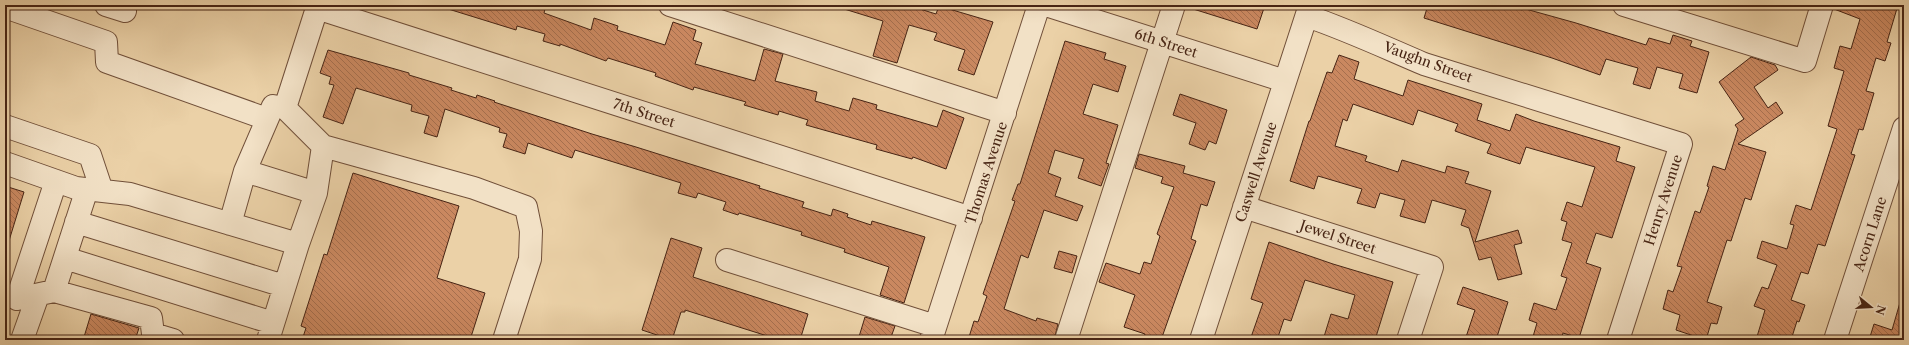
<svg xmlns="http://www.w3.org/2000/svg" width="1909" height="345" font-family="'Libre Caslon Text',serif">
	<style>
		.building { fill: url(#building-back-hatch); stroke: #472414 }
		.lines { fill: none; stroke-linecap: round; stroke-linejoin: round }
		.minor-casing { stroke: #704f39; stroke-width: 24 }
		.minor { stroke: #f2e1c6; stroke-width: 22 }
		.labels { text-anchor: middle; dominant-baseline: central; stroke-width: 3; stroke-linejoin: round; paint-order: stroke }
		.street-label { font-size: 14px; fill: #472414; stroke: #f2e1c6 }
	</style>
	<defs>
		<pattern id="building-back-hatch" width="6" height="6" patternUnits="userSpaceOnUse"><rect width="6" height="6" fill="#ca8860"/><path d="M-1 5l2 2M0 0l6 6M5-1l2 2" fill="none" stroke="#a66f4e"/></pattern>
	</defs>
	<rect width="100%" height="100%" fill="#ebd1a7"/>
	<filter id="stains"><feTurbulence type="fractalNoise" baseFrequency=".005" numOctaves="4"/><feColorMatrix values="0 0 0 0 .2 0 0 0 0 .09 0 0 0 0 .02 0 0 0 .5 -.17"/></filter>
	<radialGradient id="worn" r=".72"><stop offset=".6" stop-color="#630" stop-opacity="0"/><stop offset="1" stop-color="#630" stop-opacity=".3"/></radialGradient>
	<path class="building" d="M445,5H519L530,8L531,5H546L544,13L591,30L594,18L618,26L617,30L665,45L673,22L696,30L693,40L702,43L695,64L755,81L764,49L783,54L775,81L817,92L815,101L849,111L853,98L877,105L876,109L937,127L943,110L964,118L946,169L913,157L912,159L876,149L877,145L806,125L808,120L779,111L778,115L744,105L746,102L694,87L693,90L655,76L656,73L608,58L606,61L560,44V46L543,41L545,34L517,26L516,30L445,8Z
		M842,5H907L936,14L939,6L993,22L974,75L958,70L965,50L934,40L937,33L909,25L897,63L873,56L883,21L841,8Z
		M1191,5H1265L1257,29L1190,8Z
		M1428,5H1474L1485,8L1486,5H1505L1522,10V8L1576,23L1646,45L1649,38L1670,44L1673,35L1692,41L1690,46L1709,52L1697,93L1679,88L1683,74L1657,67L1650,89L1633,84L1638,68L1606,59L1600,75L1552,58L1424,18Z
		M1834,5H1898L1887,42L1891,43L1885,61L1876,58L1866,91L1874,93L1863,130L1859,129L1851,154L1855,155L1825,246L1818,244L1808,274L1801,272L1791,300L1805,305L1799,322L1797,321L1791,340H1756L1765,310L1754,306L1762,287L1768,289L1777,265L1757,258L1762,241L1787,249L1794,225L1790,224L1796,205L1811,210L1837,129L1828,126L1844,71L1834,68L1840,46L1851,49L1860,19L1834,9Z
		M1065,41L1106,53L1104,59L1126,66L1118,92L1093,84L1083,114L1118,125L1106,163L1109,164L1101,186L1078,178L1084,159L1055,150L1048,173L1061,178L1055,196L1083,206L1077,221L1044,210L1028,258L1021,255L1004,309L1036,321L1037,318L1058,324L1054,340H979L969,337L974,321L978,322L987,296L983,294L1015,201L1012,200L1018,184H1020Z
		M328,50L409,73V75L452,88L451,90L476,98L477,95L495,101L494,102L592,134L636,147L760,186L759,188L804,202L802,207L831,216L833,209L848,214L847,217L871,225L872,221L925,237L904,303L880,295L889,267L844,252L845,249L801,235L802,232L739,213L738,215L723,210L726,202L698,193L696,198L678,193L681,183L575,150L572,158L528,143L525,154L503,147L507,134L499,132L500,128L445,109L437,137L424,133L429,116L411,111L412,105L356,88L343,124L323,117L334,85L329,84L331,77L320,73Z
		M1339,55L1359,62L1354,79L1403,96L1408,80L1482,104L1477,120L1510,131L1516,114L1534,121L1620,147L1616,161L1635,167L1612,238L1596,233L1586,263L1601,268L1579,338L1563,333L1561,340H1532L1537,323L1529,320L1534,303L1556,310L1567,278L1561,276L1572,243L1562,240L1567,222L1561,220L1567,202L1582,207L1595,167L1526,147L1520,164L1487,153L1491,144L1455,131L1458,124L1418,110L1413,125L1353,104L1347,121L1343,119L1335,146L1367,156L1365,161L1398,172L1402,160L1445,173L1447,166L1469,172L1465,183L1491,191L1475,242L1518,230L1522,243L1514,245L1522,274L1498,280L1491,257L1479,260L1469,228L1461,225L1466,210L1432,200L1425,223L1400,216L1405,200L1380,193L1375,208L1357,203L1362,189L1318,176L1314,189L1290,181L1309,121H1310L1327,72L1332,73Z
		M1751,57L1775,65L1778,70L1754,87L1768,108L1776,102L1783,113L1738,144L1766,152L1751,200L1745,198L1731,241L1727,240L1707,302L1722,307L1717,324L1711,323L1706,340L1676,330L1680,315L1663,309L1668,290L1673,292L1682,267L1677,266L1695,211L1700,213L1709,187L1707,186L1713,166L1725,170L1738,129L1735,125L1744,119L1719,82Z
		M1180,94L1227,110L1216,144L1209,141L1205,150L1189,144L1196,123L1173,115Z
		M1139,154L1185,166L1183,173L1215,182L1207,206L1201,204L1191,239L1196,241L1161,340H1143L1145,334L1124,327L1135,295L1099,282L1106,263L1140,274L1144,262L1151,264L1160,236L1157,234L1174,187L1161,183L1163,177L1135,168Z
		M353,173L459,206L437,278L485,293L470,340H302L306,328L301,326L324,254L327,255Z
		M5,186L24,192L8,244H5Z
		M671,238L702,248L693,277L808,314L800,340H780L685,310V312H681L672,340L642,330Z
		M1269,242L1333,264L1393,282L1375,340H1323L1331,314L1348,319L1355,295L1305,280L1291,321L1284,319L1277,340H1250L1263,303L1251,299Z
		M1059,251L1077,256L1072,273L1054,268Z
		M1463,287L1508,302L1496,340H1465L1475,310L1457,304Z
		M1901,299L1904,300V340H1869L1874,324L1892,330Z
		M91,314L139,328L135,340H93L84,337Z
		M865,317L895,326L890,340H858Z"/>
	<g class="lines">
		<defs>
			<path id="minor" d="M106,5L125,11
				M670,5L1005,113
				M1046,5L1285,81
				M1624,5L1805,61L1822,5
				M5,7L106,42L107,62L267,119
				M317,8L971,218
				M1307,16C1348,30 1384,47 1424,64L1681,144L1618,340
				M285,108L318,5
				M5,126L90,155L102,191
				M323,146L474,188L526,207L531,231L530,259L504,340
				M5,163L76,188L130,194L298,244L268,340
				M245,171L273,106L285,108L323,146L316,193
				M56,181L17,299L54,291L151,318L153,334L173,340
				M1244,207L1432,267L1408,340
				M76,222L284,286
				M230,224L245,171L316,193L298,244
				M65,258L273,323
				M727,260L935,326
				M54,291L87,189
				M22,340L38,295
				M931,340L1039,5
				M1066,340L1174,5
				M1201,340L1310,5
				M1835,340L1904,128"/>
		</defs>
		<use href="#minor" class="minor-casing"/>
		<use href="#minor" class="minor"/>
	</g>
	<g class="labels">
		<g class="street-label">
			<text transform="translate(1166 43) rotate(18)">6th Street</text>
			<text transform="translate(1428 62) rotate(20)">Vaughn Street</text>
			<text transform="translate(644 113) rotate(18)">7th Street</text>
			<text transform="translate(1256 172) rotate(-72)">Caswell Avenue</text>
			<text transform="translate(986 173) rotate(-72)">Thomas Avenue</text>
			<text transform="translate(1663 200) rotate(-72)">Henry Avenue</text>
			<text transform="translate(1870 234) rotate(-72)">Acorn Lane</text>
			<text transform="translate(1338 237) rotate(18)">Jewel Street</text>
		</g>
	</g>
	<rect width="1909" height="345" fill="none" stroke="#ebd1a7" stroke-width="20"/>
	<rect x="6" y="6" width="1897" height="333" fill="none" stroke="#472414" stroke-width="2"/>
	<rect x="10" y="10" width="1889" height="325" fill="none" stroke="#472414"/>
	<g transform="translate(1871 307) rotate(108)" stroke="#f2e1c6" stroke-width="3" paint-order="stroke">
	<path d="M0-3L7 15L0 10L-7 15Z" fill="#472414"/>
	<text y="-6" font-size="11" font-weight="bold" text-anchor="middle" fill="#472414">N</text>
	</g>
	<rect width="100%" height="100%" filter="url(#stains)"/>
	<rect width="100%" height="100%" fill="url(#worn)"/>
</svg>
